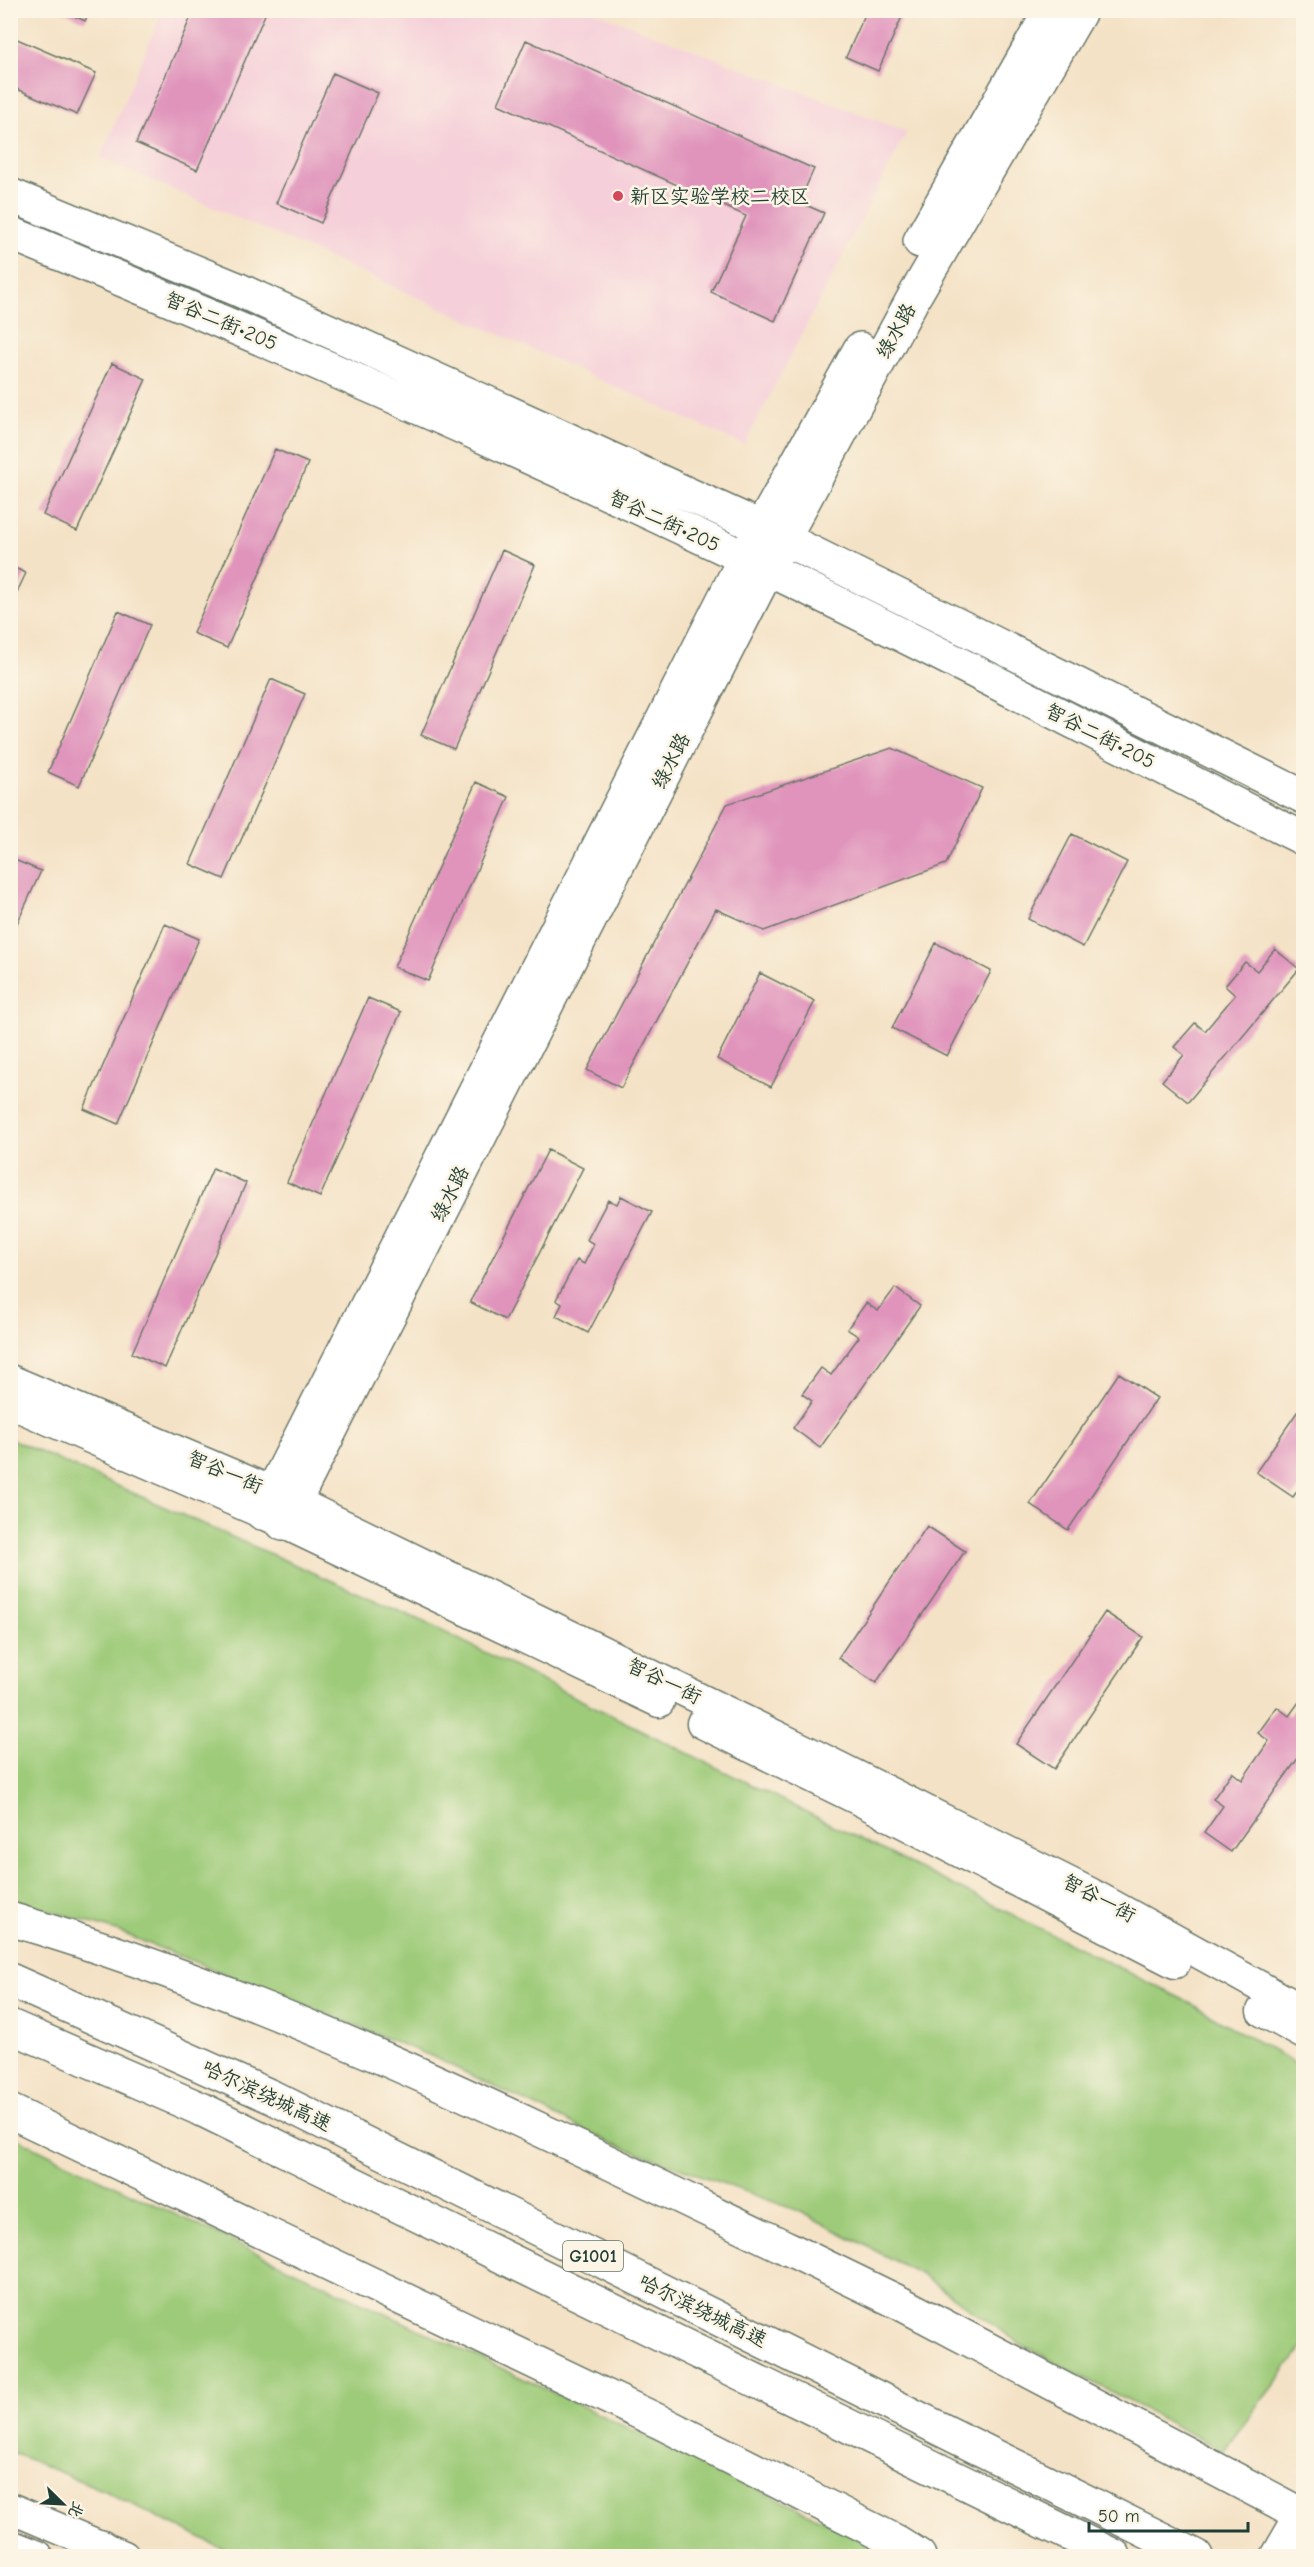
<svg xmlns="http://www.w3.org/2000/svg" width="1314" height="2567" font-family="'Comic Neue','LXGW WenKai TC',sans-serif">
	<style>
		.built { fill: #f5cfd9 }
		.green { fill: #9ecb79; stroke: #5e8456; stroke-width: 1.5 }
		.building { fill: #e094bc }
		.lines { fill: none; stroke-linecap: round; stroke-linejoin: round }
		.tertiary-casing { stroke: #6a7767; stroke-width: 33 }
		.secondary-casing { stroke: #6a7767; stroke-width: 36 }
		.primary-casing { stroke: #6a7767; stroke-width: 36 }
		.motorway-casing { stroke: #6a7767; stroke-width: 36 }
		.tertiary { stroke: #fff; stroke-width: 30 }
		.secondary { stroke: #fff; stroke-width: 33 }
		.primary { stroke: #fff; stroke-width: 33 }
		.motorway { stroke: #fff; stroke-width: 33 }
		.poi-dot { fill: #d1495b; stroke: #fcf5e5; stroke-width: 2 }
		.labels { text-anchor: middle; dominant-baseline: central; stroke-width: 5; stroke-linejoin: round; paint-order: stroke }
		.shield { fill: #fcf5e5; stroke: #617469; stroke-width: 1.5 }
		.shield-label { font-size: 18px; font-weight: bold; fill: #1f3d34 }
		.poi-label { font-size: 20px; fill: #1f3d34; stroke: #fcf5e5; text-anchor: start }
		.street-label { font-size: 20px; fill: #1f3d34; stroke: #fcf5e5 }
	</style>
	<rect width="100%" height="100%" fill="#fcf5e5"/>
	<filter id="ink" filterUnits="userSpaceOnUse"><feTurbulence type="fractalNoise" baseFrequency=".0167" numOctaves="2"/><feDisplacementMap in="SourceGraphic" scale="12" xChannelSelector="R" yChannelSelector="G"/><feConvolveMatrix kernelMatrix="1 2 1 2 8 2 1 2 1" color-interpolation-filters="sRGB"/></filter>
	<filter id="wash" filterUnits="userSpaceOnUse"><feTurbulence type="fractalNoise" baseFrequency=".008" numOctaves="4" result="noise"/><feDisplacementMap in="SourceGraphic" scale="24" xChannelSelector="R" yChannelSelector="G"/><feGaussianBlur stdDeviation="1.35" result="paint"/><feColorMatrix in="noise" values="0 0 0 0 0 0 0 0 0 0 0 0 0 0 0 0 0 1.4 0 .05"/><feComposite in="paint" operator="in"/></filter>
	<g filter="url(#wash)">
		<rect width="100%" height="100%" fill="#f4e2c6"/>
		<path class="built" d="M163,10L593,11L907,132L744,445L334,260L100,158Z"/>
		<path class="green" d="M11,1439L424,1622L1186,2001L1303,2068V2347L1223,2451L1019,2343L922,2275L801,2212L612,2143L431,2056L117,1931L11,1899Z
			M10,2135L75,2167L863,2539L888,2556H237L105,2491L11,2452Z"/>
		<g id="blocks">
			<path class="building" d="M61,10H90L85,21Z
				M194,10H267L197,170L136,143Z
				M867,10H905L878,71L846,57Z
				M10,36L96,73L77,115L10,86Z
				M526,40L814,169L799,202L824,213L775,321L711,292L746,216L498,104Z
				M333,73L378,93L321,223L276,203Z
				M112,363L146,379L77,531L43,515Z
				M275,449L308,463L227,648L193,633Z
				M502,550L535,565L454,749L421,735Z
				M10,566L26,573L10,607Z
				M118,611L150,625L79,786L48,772Z
				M271,679L305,694L224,879L190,864Z
				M892,748L982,788L946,864L764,931L716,909L621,1088L587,1070L727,804Z
				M476,782L509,797L428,981L394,967Z
				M1072,834L1127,862L1083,947L1028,919Z
				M10,858L41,871L10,939Z
				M165,924L199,939L118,1124L84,1109Z
				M936,943L991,971L947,1056L892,1028Z
				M1275,949L1299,969L1188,1102L1162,1081L1184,1055L1174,1047L1195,1023L1205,1031L1235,995L1225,986L1245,962L1257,971Z
				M760,973L815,1001L771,1087L717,1059Z
				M368,998L401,1012L320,1197L287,1182Z
				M548,1150L583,1168L505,1320L470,1302Z
				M213,1168L246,1183L165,1368L132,1353Z
				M621,1196L652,1212L588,1333L556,1316L562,1304L556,1300L577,1260L584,1264L594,1244L587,1240L608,1200L617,1204Z
				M895,1288L920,1306L820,1448L793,1428L812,1401L802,1394L821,1368L831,1375L859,1337L847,1329L866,1303L878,1311Z
				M1119,1373L1157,1398L1068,1530L1030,1504Z
				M1304,1402V1482L1293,1497L1256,1472Z
				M927,1526L965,1551L876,1683L838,1658Z
				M1105,1612L1143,1637L1054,1769L1016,1744Z
				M1304,1695V1750L1231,1852L1204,1833L1223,1806L1213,1799L1232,1772L1242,1780L1269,1741L1258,1733L1277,1707L1289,1716Z"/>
		</g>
	</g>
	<g filter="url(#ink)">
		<use href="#blocks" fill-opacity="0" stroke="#6a7767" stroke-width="1.5"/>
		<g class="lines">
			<defs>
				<path id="tertiary" d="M10,1380L294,1501L803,1749L1090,1893L1304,2011
					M10,1403L262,1513L659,1702
					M702,1723L859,1800L1175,1963
					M1262,2011L1304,2034
					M10,2508L124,2556
					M10,2545L38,2556"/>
				<path id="secondary" d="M10,195L237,289L760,527L1304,797
					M10,233C267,339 522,450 772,571C951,657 1126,750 1304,839
					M920,241L1051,10
					M262,1513L744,559L860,349
					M283,1524L783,539L915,295L1081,10
					M96,2556L101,2547"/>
				<path id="primary" d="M789,2249L900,2303L1301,2514
					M1278,2556L1304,2511"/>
				<path id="motorway" d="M10,1919C281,1999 535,2127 789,2249
					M10,1980L272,2097L1196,2556
					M10,2026L203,2110L1114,2556
					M10,2111L660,2422L897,2542L919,2556"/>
			</defs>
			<use href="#tertiary" class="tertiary-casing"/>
			<use href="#secondary" class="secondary-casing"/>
			<use href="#primary" class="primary-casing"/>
			<use href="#motorway" class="motorway-casing"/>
			<use href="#tertiary" class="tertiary"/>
			<use href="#secondary" class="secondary"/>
			<use href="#primary" class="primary"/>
			<use href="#motorway" class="motorway"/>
		</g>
	</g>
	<circle class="poi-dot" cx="618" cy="196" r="6"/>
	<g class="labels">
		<rect class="shield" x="563" y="2241" width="60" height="30" rx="4.5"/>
		<g class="shield-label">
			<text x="593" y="2256">G1001</text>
		</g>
		<g class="poi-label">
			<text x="630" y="196">新区实验学校二校区</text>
		</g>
		<g class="street-label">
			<text transform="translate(221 321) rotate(23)">智谷二街•205</text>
			<text transform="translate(896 331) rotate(-61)">绿水路</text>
			<text transform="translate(664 521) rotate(25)">智谷二街•205</text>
			<text transform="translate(1100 736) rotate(27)">智谷二街•205</text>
			<text transform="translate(671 761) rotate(-63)">绿水路</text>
			<text transform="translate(450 1194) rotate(-63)">绿水路</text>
			<text transform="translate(225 1472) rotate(23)">智谷一街</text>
			<text transform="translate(664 1681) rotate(26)">智谷一街</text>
			<text transform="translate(1099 1898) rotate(28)">智谷一街</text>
			<text transform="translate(267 2096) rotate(25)">哈尔滨绕城高速</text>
			<text transform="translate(703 2311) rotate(26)">哈尔滨绕城高速</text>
		</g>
	</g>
	<rect width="1314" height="2567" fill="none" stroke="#fcf5e5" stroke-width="36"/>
	<g transform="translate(63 2504) rotate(114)" stroke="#fcf5e5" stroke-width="4.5" paint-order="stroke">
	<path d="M0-4.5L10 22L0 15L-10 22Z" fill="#1f3d34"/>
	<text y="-9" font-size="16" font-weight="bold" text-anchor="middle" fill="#1f3d34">北</text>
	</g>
	<path d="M1089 2522v9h159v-9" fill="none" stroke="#1f3d34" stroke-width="3"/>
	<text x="1098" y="2522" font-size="18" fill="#1f3d34" stroke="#fcf5e5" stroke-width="4.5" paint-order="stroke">50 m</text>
</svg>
